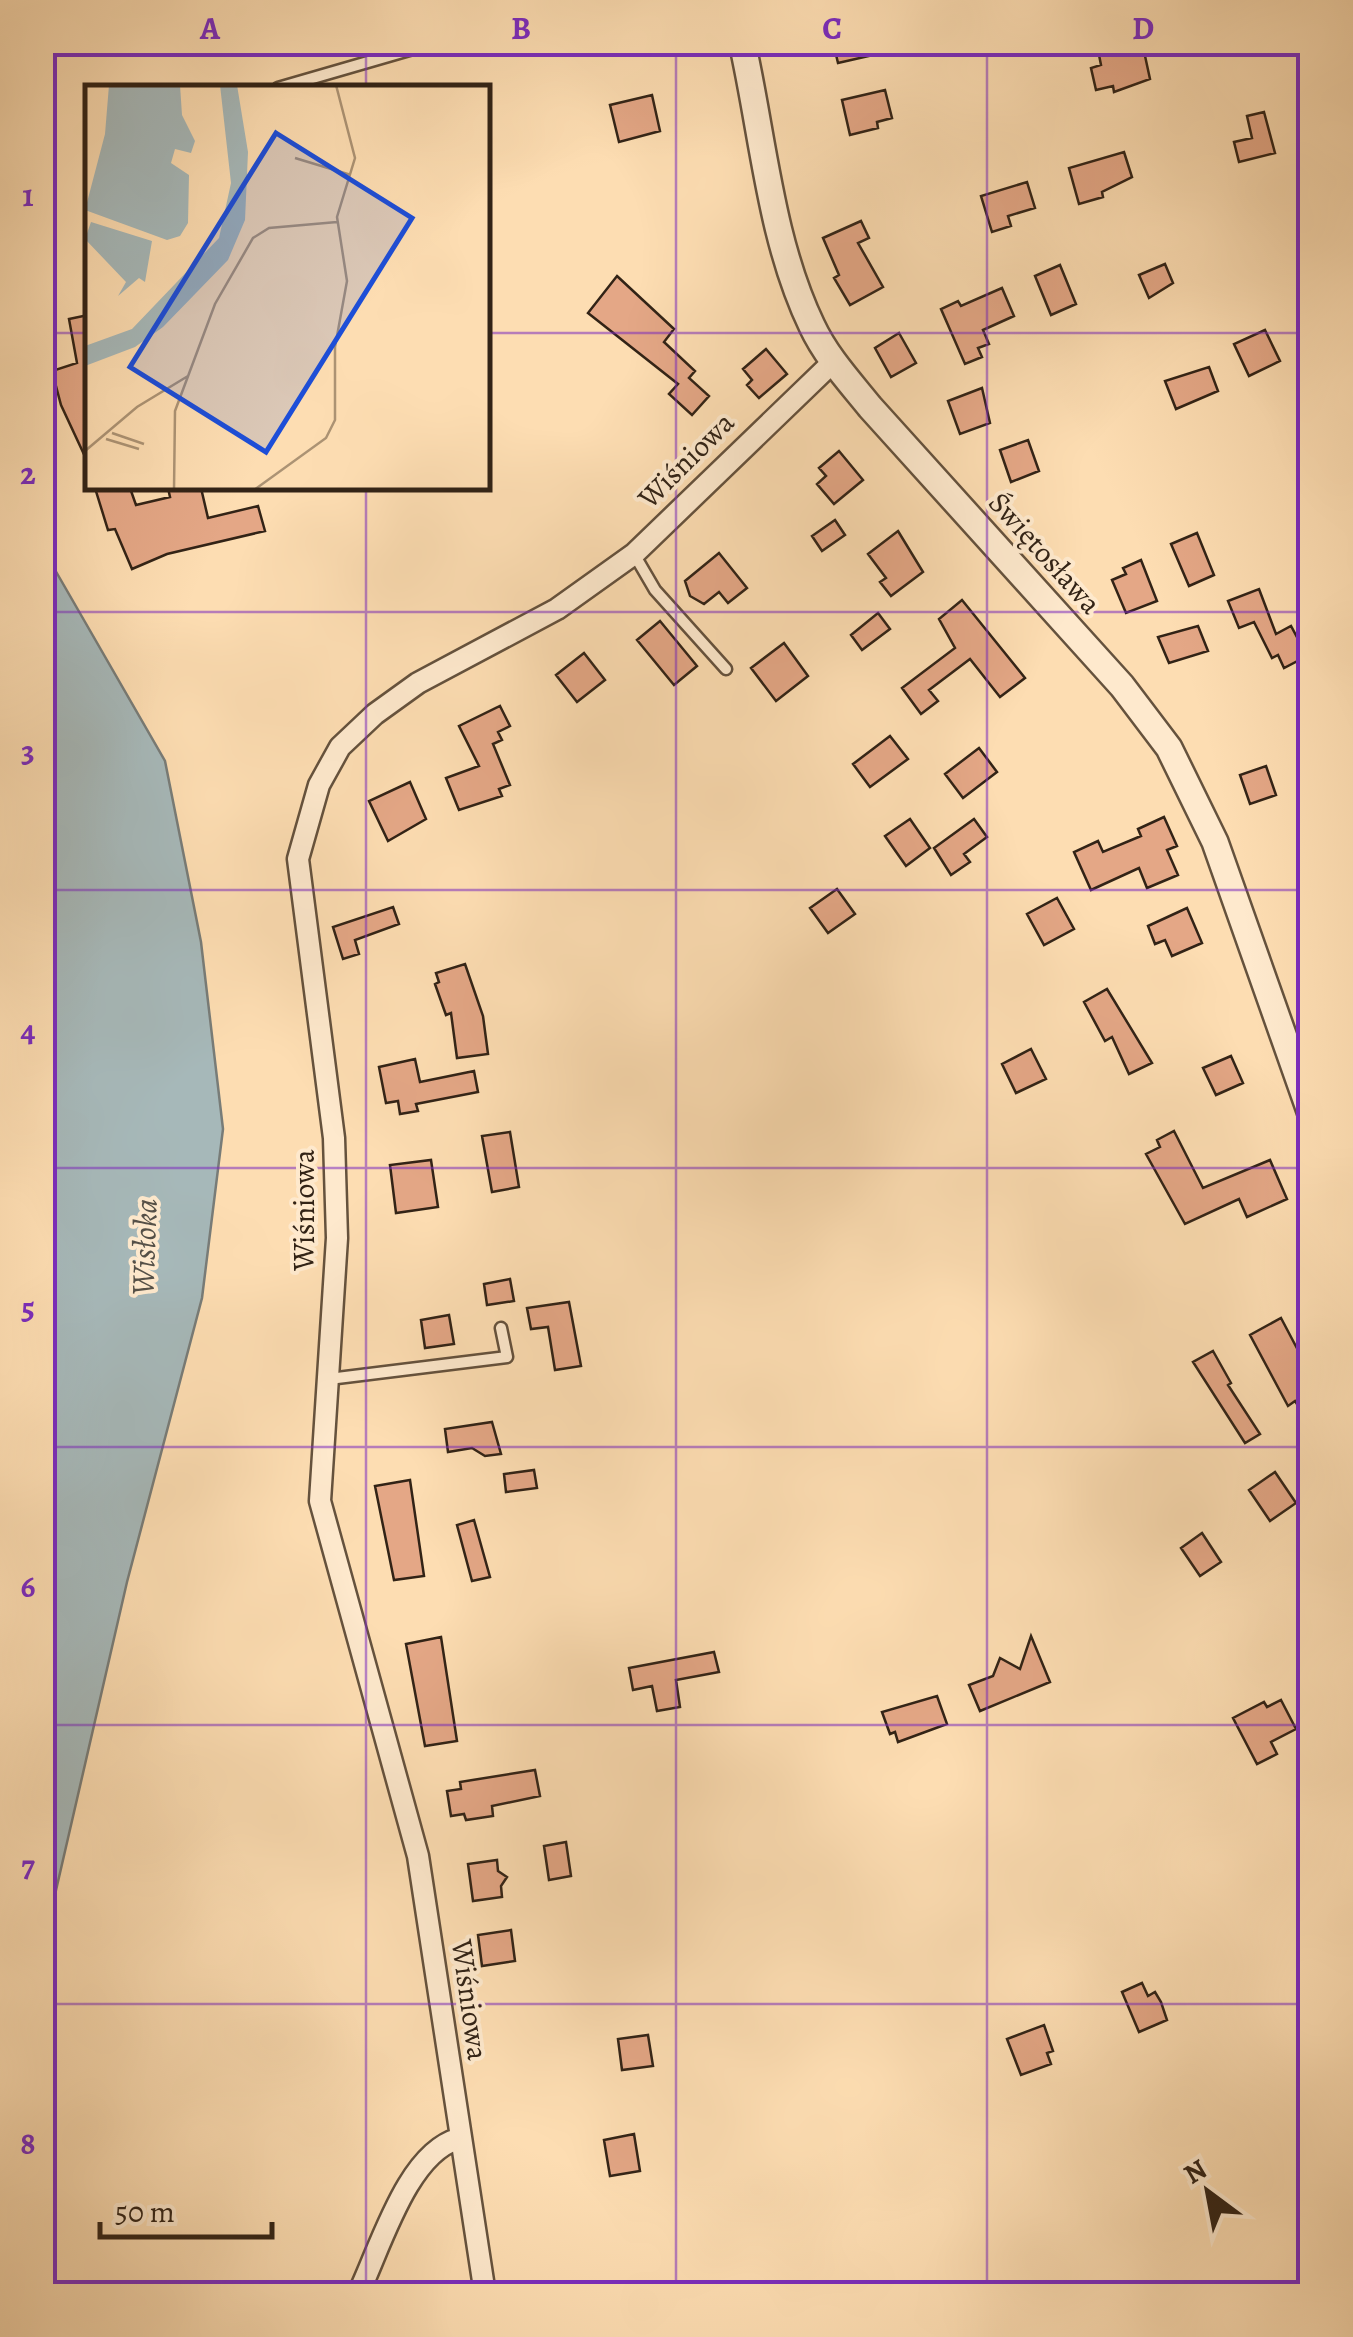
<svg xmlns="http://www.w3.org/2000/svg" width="1353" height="2337" font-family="Alegreya,serif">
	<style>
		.water { fill: #a6b8b9; stroke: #787c78; stroke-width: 2.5 }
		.building { fill: #e4a786; stroke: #322316; stroke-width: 2.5 }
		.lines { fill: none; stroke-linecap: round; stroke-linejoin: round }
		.service-casing { stroke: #65523d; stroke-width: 15 }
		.minor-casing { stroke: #65523d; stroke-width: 25 }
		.tertiary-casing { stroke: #65523d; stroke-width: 30 }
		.service { stroke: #fee9cd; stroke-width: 10 }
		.minor { stroke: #fee9cd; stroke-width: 20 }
		.tertiary { stroke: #fee9cd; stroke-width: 25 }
		.grid { fill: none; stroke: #7b2cbf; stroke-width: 2.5; stroke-opacity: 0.55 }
		.labels { text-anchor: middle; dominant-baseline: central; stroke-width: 8; stroke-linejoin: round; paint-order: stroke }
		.street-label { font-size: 30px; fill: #322316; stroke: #fee9cd }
		.water-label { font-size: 32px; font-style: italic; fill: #555047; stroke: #fee9cd }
		.inset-road { fill: none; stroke: #ac9374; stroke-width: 2.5 }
		.view { fill: #1d4ed8; fill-opacity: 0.15; stroke: #1d4ed8; stroke-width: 5 }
		.inset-edge { fill: none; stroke: #322316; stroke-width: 5 }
		.neatline { fill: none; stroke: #7b2cbf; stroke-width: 4 }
		.grid-label { font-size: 32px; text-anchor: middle; font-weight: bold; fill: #7b2cbf }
	</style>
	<rect width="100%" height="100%" fill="#fdddb2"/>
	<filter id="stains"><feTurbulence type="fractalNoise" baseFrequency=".002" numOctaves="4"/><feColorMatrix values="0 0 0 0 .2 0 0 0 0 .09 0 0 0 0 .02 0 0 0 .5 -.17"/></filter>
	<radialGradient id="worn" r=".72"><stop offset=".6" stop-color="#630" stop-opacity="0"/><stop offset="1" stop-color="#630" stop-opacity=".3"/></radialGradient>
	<path class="water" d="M43,549L165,761L201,942L223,1129L202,1298L127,1582L54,1899L43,1927L42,1218C56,1133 61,1044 42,959Z"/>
	<path class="building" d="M833,42H894L895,50L838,63Z
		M1142,42L1150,79L1114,92L1113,86L1096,90L1091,68L1101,65L1098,50Z
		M885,90L892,118L877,122L878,128L850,135L842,100Z
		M652,95L660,131L619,142L610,105Z
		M1264,112L1275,153L1239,162L1234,142L1252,138L1247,116Z
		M1124,152L1132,177L1102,192L1103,197L1079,204L1069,168Z
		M1027,182L1035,208L1008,216L1011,226L992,232L981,196Z
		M861,221L869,238L858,243L883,287L850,305L834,278L839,275L823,238Z
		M1165,264L1173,283L1149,298L1139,275Z
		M1060,265L1076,304L1051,315L1035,276Z
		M617,276L674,329L664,342L695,371L689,378L709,396L692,415L669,394L678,384L588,313Z
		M1002,288L1014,316L983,330L989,344L978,348L982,357L965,364L941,309L958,301L961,306Z
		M88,315V463L61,405L52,371L77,363L69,319Z
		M1265,330L1280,361L1249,376L1234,344Z
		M899,333L916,363L891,377L875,348Z
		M766,349L787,374L759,398L747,385L752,380L743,369Z
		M1209,367L1218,391L1176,409L1165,381Z
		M982,388L990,423L960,434L948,401Z
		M1028,440L1039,471L1011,482L1000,450Z
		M839,451L863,480L834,504L817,484L826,476L819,468Z
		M95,488H130L136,505L170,497L168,488H201L208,518L258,506L265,531L167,554L132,569L115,529L108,530Z
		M835,520L845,535L822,551L812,536Z
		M898,531L923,572L891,596L880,582L886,578L868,554Z
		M1197,533L1214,575L1189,586L1171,544Z
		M719,553L747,588L728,603L719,592L704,604L690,596L685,581Z
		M1141,560L1157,601L1126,613L1112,580L1126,574L1123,568Z
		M1259,589L1276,634L1291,626L1307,656L1284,668L1278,655L1272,658L1254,622L1239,628L1228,601Z
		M962,600L1025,678L1000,697L970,659L929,690L938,701L921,714L902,688L955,648L939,619Z
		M878,613L890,629L862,650L851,635Z
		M660,621L697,666L674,685L637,640Z
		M1198,626L1208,651L1169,663L1158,637Z
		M784,643L808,676L776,701L751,668Z
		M584,653L605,680L577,702L556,675Z
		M500,706L510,726L498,732L502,740L493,744L510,785L499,789L502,796L459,810L446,778L479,766L459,726Z
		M890,736L908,759L870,787L853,764Z
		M979,748L997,772L963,798L945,774Z
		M1266,766L1276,795L1250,804L1240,775Z
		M410,782L426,819L388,841L369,801Z
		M1164,817L1177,846L1167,850L1178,875L1147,888L1139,868L1091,890L1074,852L1098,841L1103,852L1141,836L1138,829Z
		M910,819L930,848L906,866L885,836Z
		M974,819L987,837L964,854L970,862L951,875L934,848Z
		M837,889L855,914L828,933L810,908Z
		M1057,898L1074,929L1044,945L1027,914Z
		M393,907L399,924L355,940L359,954L343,959L333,927Z
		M1187,908L1202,943L1172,956L1165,940L1155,944L1148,926Z
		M465,964L483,1016L488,1054L457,1058L451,1013L446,1015L435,984L439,982L436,973Z
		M1107,989L1152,1063L1129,1074L1112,1037L1105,1041L1084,1002Z
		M1031,1049L1046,1079L1016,1093L1002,1064Z
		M1231,1056L1243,1083L1216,1095L1203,1068Z
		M415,1059L420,1082L474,1071L478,1092L416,1104L418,1111L400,1114L398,1101L386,1103L379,1067Z
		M1174,1131L1203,1188L1270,1160L1287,1199L1247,1217L1239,1199L1185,1224L1146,1154L1160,1147L1157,1140Z
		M510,1132L519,1187L492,1192L482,1136Z
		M431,1160L438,1207L396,1213L390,1165Z
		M510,1279L514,1301L487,1305L484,1284Z
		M569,1302L581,1366L555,1370L548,1327L531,1329L527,1308Z
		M449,1315L454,1344L425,1348L421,1320Z
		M1281,1318L1310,1373V1424L1295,1401L1288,1406L1250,1335Z
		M1213,1351L1231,1383L1228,1385L1260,1434L1245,1443L1193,1362Z
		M492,1422L501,1454L485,1456L472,1448L448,1452L445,1429Z
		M534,1470L537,1488L506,1492L504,1474Z
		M1275,1472L1296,1503L1270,1521L1249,1490Z
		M410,1480L424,1576L394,1580L375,1486Z
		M474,1520L490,1577L472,1581L457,1525Z
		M1202,1533L1221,1562L1200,1576L1181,1548Z
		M1031,1636L1050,1682L980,1711L969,1685L993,1676L1000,1658L1020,1669Z
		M441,1637L457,1741L425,1746L406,1644Z
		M714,1652L719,1672L676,1680L680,1707L657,1711L652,1686L633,1690L629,1668Z
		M937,1696L947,1724L898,1742L895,1732L890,1734L882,1712Z
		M1281,1700L1296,1729L1271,1742L1277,1754L1257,1764L1233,1718L1264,1702L1267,1707Z
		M535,1770L540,1796L492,1806L493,1816L466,1820L464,1814L451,1816L447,1791L461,1789L460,1782Z
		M566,1842L571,1876L549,1880L544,1846Z
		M497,1860L498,1871L507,1877L501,1886L502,1897L473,1901L468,1864Z
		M511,1930L515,1961L482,1966L478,1935Z
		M1142,1983L1148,1996L1155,1992L1161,2002L1167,2020L1139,2032L1122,1992Z
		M1044,2025L1053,2051L1047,2053L1051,2064L1021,2075L1007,2039Z
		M648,2035L653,2066L622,2070L618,2039Z
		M634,2134L640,2171L610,2176L604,2140Z"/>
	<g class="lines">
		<defs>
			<path id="service" d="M278,88L437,42
				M634,554L655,590L726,669
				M329,1379L507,1357L501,1328"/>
			<path id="minor" d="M358,2294C380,2249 407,2153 458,2139
				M485,2294L418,1856L320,1501L337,1238L334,1138L298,859L319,785L340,747L375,714L418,683L557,609L634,554L833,362"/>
			<path id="tertiary" d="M742,42C763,135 770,239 812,326C826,356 849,381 870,407L1122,686L1169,748L1215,842L1310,1111"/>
		</defs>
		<use href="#service" class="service-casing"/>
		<use href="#minor" class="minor-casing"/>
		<use href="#tertiary" class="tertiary-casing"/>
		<use href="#service" class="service"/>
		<use href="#minor" class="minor"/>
		<use href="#tertiary" class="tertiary"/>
	</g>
	<path class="grid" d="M366,42V88M676,42V2294M987,42V2294M42,333H88M488,333H1310M366,488V2294M42,612H1310M42,890H1310M42,1168H1310M42,1447H1310M42,1725H1310M42,2004H1310"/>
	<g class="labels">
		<g class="street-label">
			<text transform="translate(686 460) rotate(-45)">Wiśniowa</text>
			<text transform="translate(1045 553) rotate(48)">Świętosława</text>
			<text transform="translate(304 1210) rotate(-90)">Wiśniowa</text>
			<text transform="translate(470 2000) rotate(82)">Wiśniowa</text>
		</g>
		<g class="water-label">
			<text transform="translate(144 1247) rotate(-88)">Wisłoka</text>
		</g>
	</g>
	<g transform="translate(85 85)">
		<rect width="405" height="405" fill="#fdddb2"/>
		<path d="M24,0H95L97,30L110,56L106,68L90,64L86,78L104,90L103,138L95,151L82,155L0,125L20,49ZM135,0H152L163,67L160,135L143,175L78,242L50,262L0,281V261L47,244L134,153L146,98ZM6,137L67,156L60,197L54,193L33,211L41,197L0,154Z" fill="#a6b8b9"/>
		<path class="inset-road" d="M210,73L266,90M27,348L59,359M21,354L54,364M0,366L52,322L103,291M89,405L90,326L130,219L168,153L184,143L252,137M169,405L241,353L250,335V262L262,196L252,132L270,73L251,0"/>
		<path class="view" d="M191,48L327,133L181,367L45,282Z"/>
		<rect width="405" height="405" class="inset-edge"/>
	</g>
	<rect width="1353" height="2337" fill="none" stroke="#fdddb2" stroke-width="110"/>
	<g transform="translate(1208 2192) rotate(328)" stroke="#fee9cd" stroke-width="8" paint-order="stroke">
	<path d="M0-8L18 38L0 25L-18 38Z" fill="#322316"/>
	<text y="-15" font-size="28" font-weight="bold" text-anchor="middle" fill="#322316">N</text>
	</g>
	<path d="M100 2222v15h172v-15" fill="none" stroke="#322316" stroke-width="5"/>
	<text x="115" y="2222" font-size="30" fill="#322316" stroke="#fee9cd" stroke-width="8" paint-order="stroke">50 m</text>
	<rect x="55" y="55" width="1243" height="2227" class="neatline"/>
	<g class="grid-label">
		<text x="210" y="39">A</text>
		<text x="521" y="39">B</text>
		<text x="832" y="39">C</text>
		<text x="1143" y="39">D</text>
		<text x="28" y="206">1</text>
		<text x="28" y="484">2</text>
		<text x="28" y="762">3</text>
		<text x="28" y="1041">4</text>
		<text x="28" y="1319">5</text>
		<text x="28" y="1597">6</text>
		<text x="28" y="1876">7</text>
		<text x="28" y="2154">8</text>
	</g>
	<rect width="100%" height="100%" filter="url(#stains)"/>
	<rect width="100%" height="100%" fill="url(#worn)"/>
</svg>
